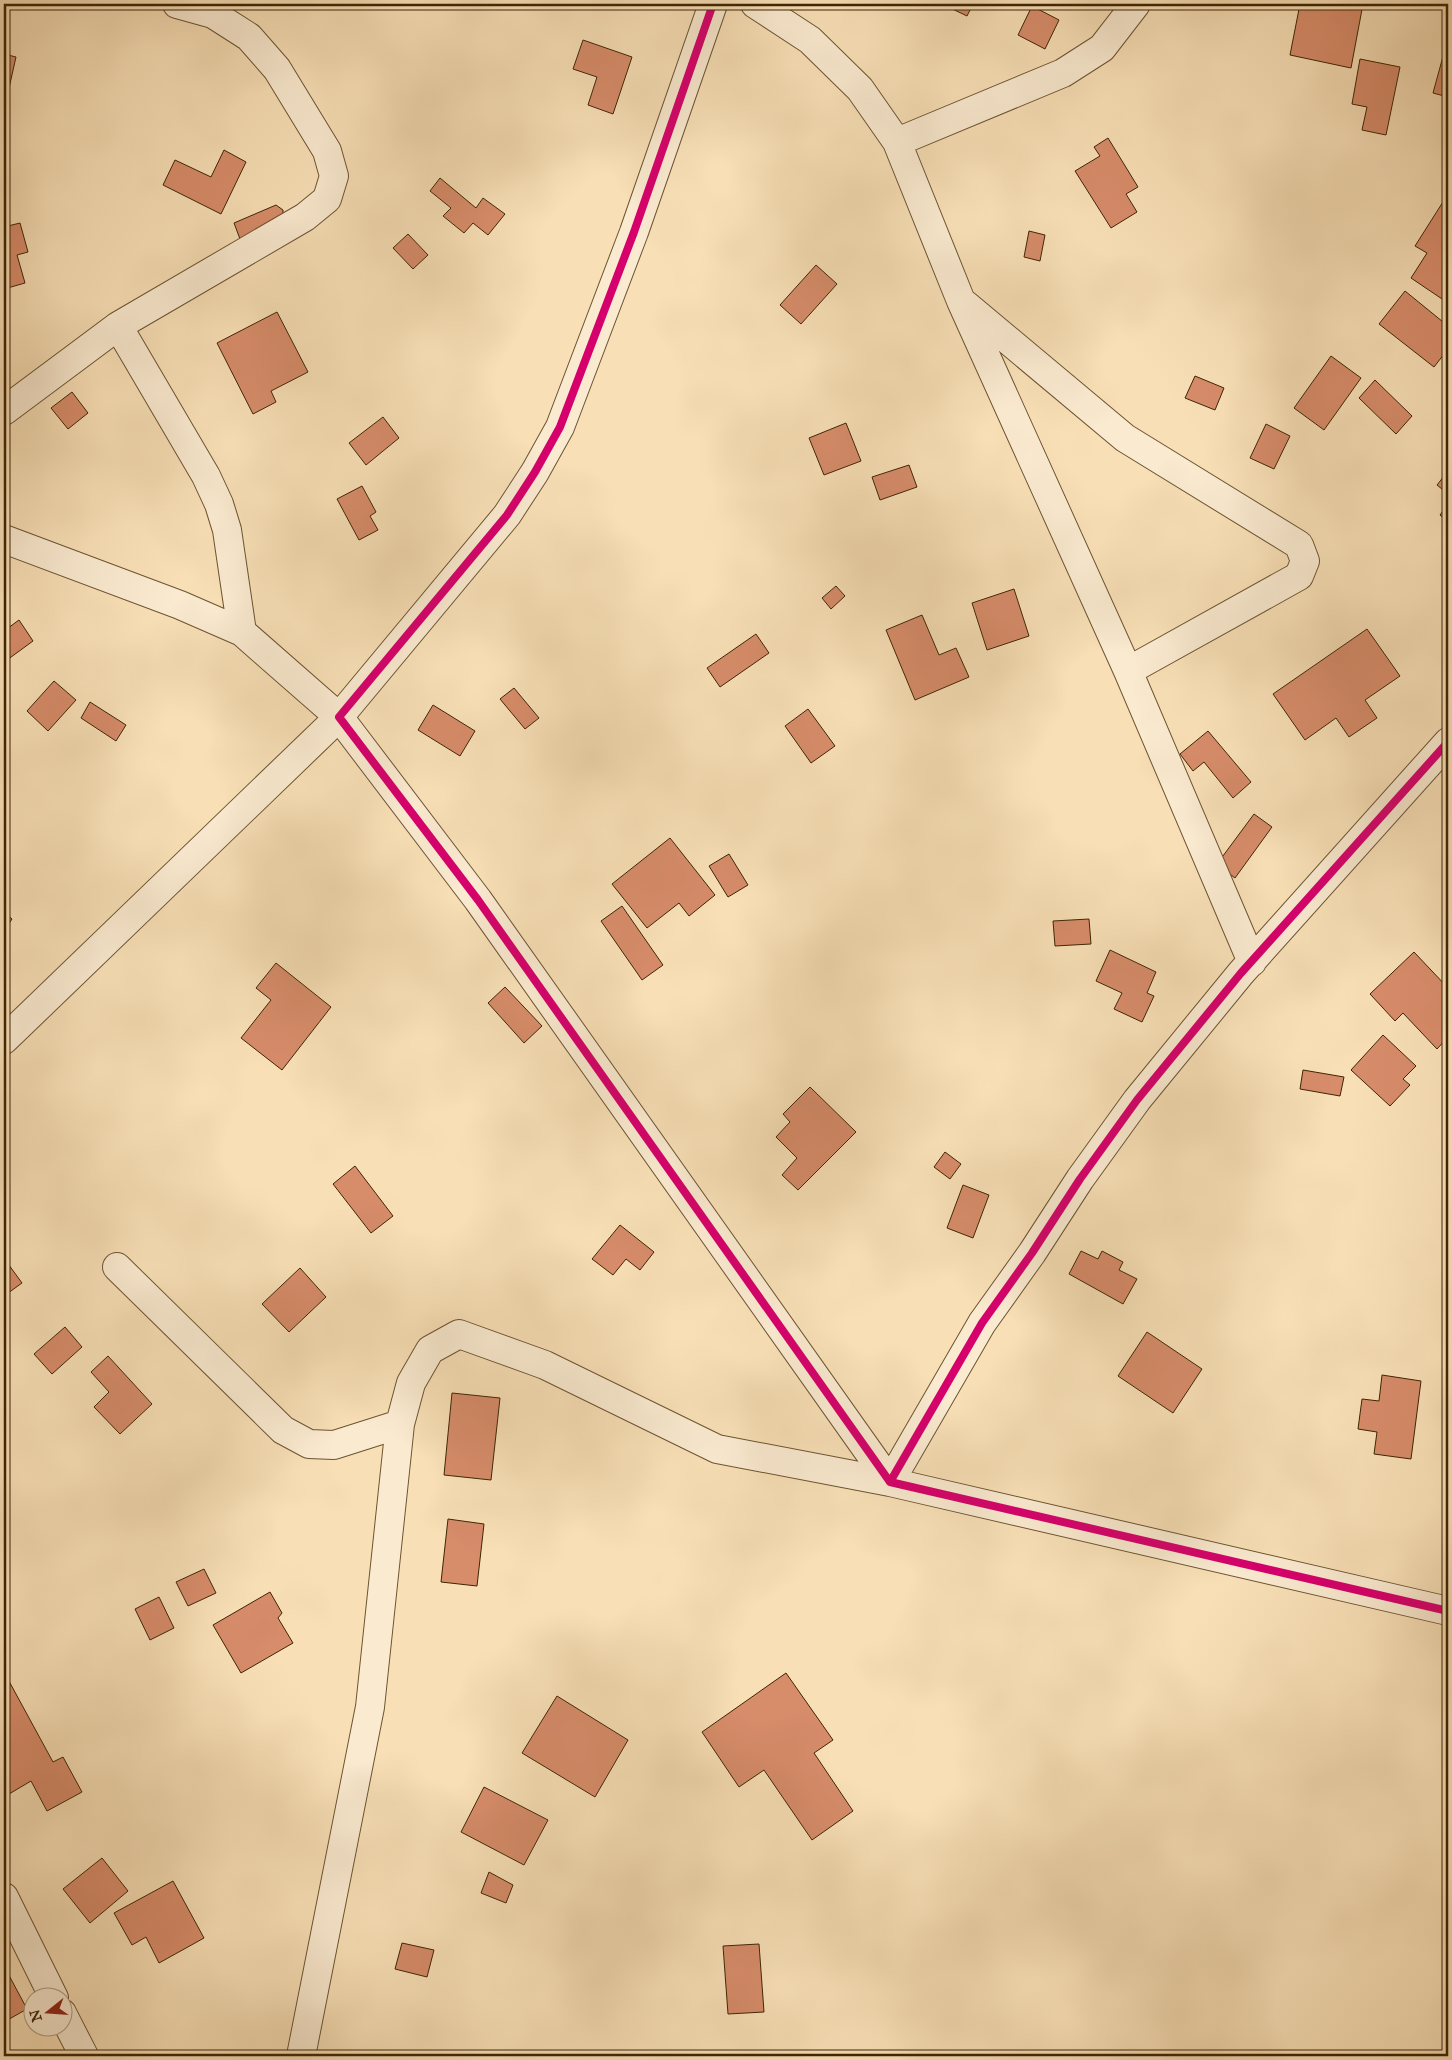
<svg xmlns="http://www.w3.org/2000/svg" width="1452" height="2060" font-family="'IM FELL Great Primer',serif">
	<style>
		.building { fill: #d78c6a; stroke: #3e2505 }
		.lines { fill: none; stroke-linecap: round; stroke-linejoin: round }
		.minor-casing { stroke: #6c5431; stroke-width: 30 }
		.minor { stroke: #faead0; stroke-width: 28 }
		.cycleway-casing { stroke: #faead0; stroke-width: 11 }
		.cycleway { stroke: #d6006c; stroke-width: 8 }
	</style>
	<rect width="100%" height="100%" fill="#f8dfb6"/>
	<filter id="stains"><feTurbulence type="fractalNoise" baseFrequency=".004" numOctaves="4"/><feColorMatrix values="0 0 0 0 .2 0 0 0 0 .09 0 0 0 0 .02 0 0 0 .5 -.17"/></filter>
	<radialGradient id="worn" r=".72"><stop offset=".6" stop-color="#630" stop-opacity="0"/><stop offset="1" stop-color="#630" stop-opacity=".3"/></radialGradient>
	<path class="building" d="M942,4H973L967,16Z
		M1300,4H1363L1351,68L1290,55Z
		M1032,6L1059,20L1045,49L1018,35Z
		M1448,38V97L1433,93Z
		M583,40L632,57L613,114L588,105L597,77L573,69Z
		M4,54L16,57L7,97L4,96Z
		M1360,59L1400,67L1386,135L1362,130L1367,107L1352,104Z
		M1108,138L1138,187L1126,194L1137,212L1111,228L1075,171L1100,156L1094,147Z
		M224,150L246,162L221,214L163,185L175,160L211,177Z
		M440,178L476,208L483,198L505,214L488,235L473,223L464,233L443,216L451,208L430,191Z
		M1448,194V303L1411,278L1427,253L1415,246Z
		M276,205L283,210V221L240,239L234,223Z
		M20,223L28,252L17,255L25,283L4,289V227Z
		M1029,231L1045,235L1040,261L1024,257Z
		M408,234L428,255L413,269L393,248Z
		M816,265L837,284L801,324L780,305Z
		M1405,291L1448,326V349L1434,367L1379,324Z
		M277,312L308,372L271,391L276,402L253,414L217,343Z
		M1331,356L1361,378L1324,430L1294,408Z
		M1195,376L1224,388L1215,410L1185,398Z
		M1375,380L1412,416L1396,434L1359,398Z
		M72,392L88,413L68,429L51,408Z
		M383,417L399,438L366,465L349,443Z
		M846,423L861,461L824,475L809,438Z
		M1266,424L1290,436L1274,469L1250,458Z
		M909,465L917,487L880,500L872,477Z
		M1448,471V494L1437,485Z
		M362,486L376,512L370,516L378,530L359,540L337,499Z
		M1448,504V522L1440,515Z
		M836,586L845,596L831,609L822,598Z
		M1014,589L1029,636L987,650L972,603Z
		M922,615L939,655L956,648L969,677L915,700L886,630Z
		M19,620L33,641L7,660L4,656V631Z
		M1367,629L1400,676L1365,700L1377,718L1349,737L1336,718L1305,740L1273,694Z
		M756,634L769,653L720,687L707,668Z
		M54,681L76,700L48,731L27,711Z
		M514,688L539,718L525,729L500,699Z
		M90,702L126,725L116,741L81,718Z
		M433,705L475,731L460,756L418,730Z
		M808,709L835,746L811,763L785,726Z
		M1208,731L1251,782L1233,798L1204,762L1193,771L1180,754Z
		M1254,814L1272,827L1235,878L1217,864Z
		M670,838L715,895L689,916L679,903L647,928L612,884Z
		M729,854L748,885L728,897L709,866Z
		M622,906L663,965L642,980L601,921Z
		M4,912L12,919L4,931Z
		M1089,919L1091,944L1055,946L1053,921Z
		M1110,950L1156,972L1147,993L1154,996L1142,1022L1114,1009L1122,993L1096,981Z
		M1414,952L1448,988V1037L1437,1049L1403,1013L1395,1021L1370,994Z
		M276,963L331,1007L282,1070L241,1038L271,1000L256,988Z
		M505,987L542,1026L524,1043L488,1003Z
		M1383,1035L1416,1066L1403,1079L1410,1085L1390,1106L1351,1070Z
		M1303,1070L1344,1077L1340,1096L1300,1089Z
		M810,1087L856,1132L798,1190L782,1175L797,1158L776,1137L790,1122L783,1114Z
		M945,1152L961,1164L950,1179L934,1167Z
		M355,1166L393,1216L371,1233L333,1184Z
		M963,1185L989,1195L973,1238L947,1228Z
		M620,1225L654,1252L640,1270L626,1259L613,1275L592,1259Z
		M1081,1251L1098,1259L1102,1251L1123,1262L1119,1270L1137,1279L1123,1304L1069,1274Z
		M6,1261L22,1283L4,1296V1262Z
		M300,1268L326,1297L289,1332L262,1304Z
		M65,1327L82,1347L52,1374L34,1354Z
		M1147,1332L1202,1369L1173,1413L1118,1376Z
		M108,1356L152,1404L120,1434L94,1407L109,1392L91,1372Z
		M1382,1375L1421,1381L1411,1459L1374,1454L1377,1432L1358,1429L1362,1399L1379,1401Z
		M452,1393L500,1398L491,1480L444,1475Z
		M448,1519L484,1524L477,1586L441,1582Z
		M204,1569L216,1593L188,1606L176,1582Z
		M270,1592L282,1613L278,1618L293,1643L241,1673L213,1625Z
		M159,1597L174,1628L150,1640L135,1609Z
		M4,1672L53,1762L63,1757L82,1792L47,1811L31,1781L4,1797Z
		M786,1673L833,1740L814,1753L853,1811L812,1840L764,1770L739,1787L702,1732Z
		M557,1696L628,1740L595,1797L522,1753Z
		M484,1787L548,1820L524,1865L461,1832Z
		M102,1858L128,1891L90,1923L63,1889Z
		M489,1872L513,1885L506,1903L481,1893Z
		M173,1881L204,1938L159,1963L146,1937L132,1945L114,1913Z
		M402,1943L434,1950L427,1977L395,1969Z
		M759,1944L764,2012L728,2014L723,1946Z
		M4,1966L27,2009L4,2022Z"/>
	<g class="lines">
		<defs>
			<path id="minor" d="M713,4L634,232L560,427L535,472L507,515L339,717L478,900L890,1482L1448,1611
				M755,4L810,40L860,89L897,142L1063,73L1102,48L1136,4
				M897,142L961,301L1128,671L1252,962
				M966,305L1125,438L1299,545L1305,561L1299,576L1128,671
				M118,326L206,476L219,504L227,530L242,632
				M4,411L118,326L305,217L327,199L334,176L327,151L277,69L249,37L213,14L177,4
				M4,539L180,605L242,632L339,717L4,1040
				M117,1267L283,1430L309,1444L334,1445L400,1424
				M4,1897L54,1998
				M62,2013L84,2056
				M301,2056L370,1707L400,1424L411,1383L430,1350L459,1334L545,1365L717,1449L890,1482L982,1323L1032,1253L1080,1179L1137,1100L1241,973L1448,742"/>
		</defs>
		<use href="#minor" class="minor-casing"/>
		<use href="#minor" class="minor"/>
		<defs>
			<path id="cycleway" d="M713,4L634,232L560,427L535,472L507,515L339,717L478,900L890,1482L1448,1611
				M890,1482L982,1323L1032,1253L1080,1179L1137,1100L1241,973L1448,742"/>
		</defs>
		<use href="#cycleway" class="cycleway-casing"/>
		<use href="#cycleway" class="cycleway"/>
	</g>
	<rect width="1452" height="2060" fill="none" stroke="#f8dfb6" stroke-width="20"/>
	<rect x="5" y="5" width="1442" height="2050" fill="none" stroke="#3e2505" stroke-width="2.5"/>
	<rect x="10" y="10" width="1432" height="2040" fill="none" stroke="#3e2505"/>
	<g transform="translate(48 2012) rotate(253)"><circle r="24" fill="#faead0" stroke="#af9b7f"/>
	<path d="M0-4L9 19L0 12L-9 19Z" fill="#8f2418"/>
	<text y="-8" font-size="14" font-weight="bold" text-anchor="middle" fill="#3e2505">N</text>
	</g>
	<rect width="100%" height="100%" filter="url(#stains)"/>
	<rect width="100%" height="100%" fill="url(#worn)"/>
</svg>
